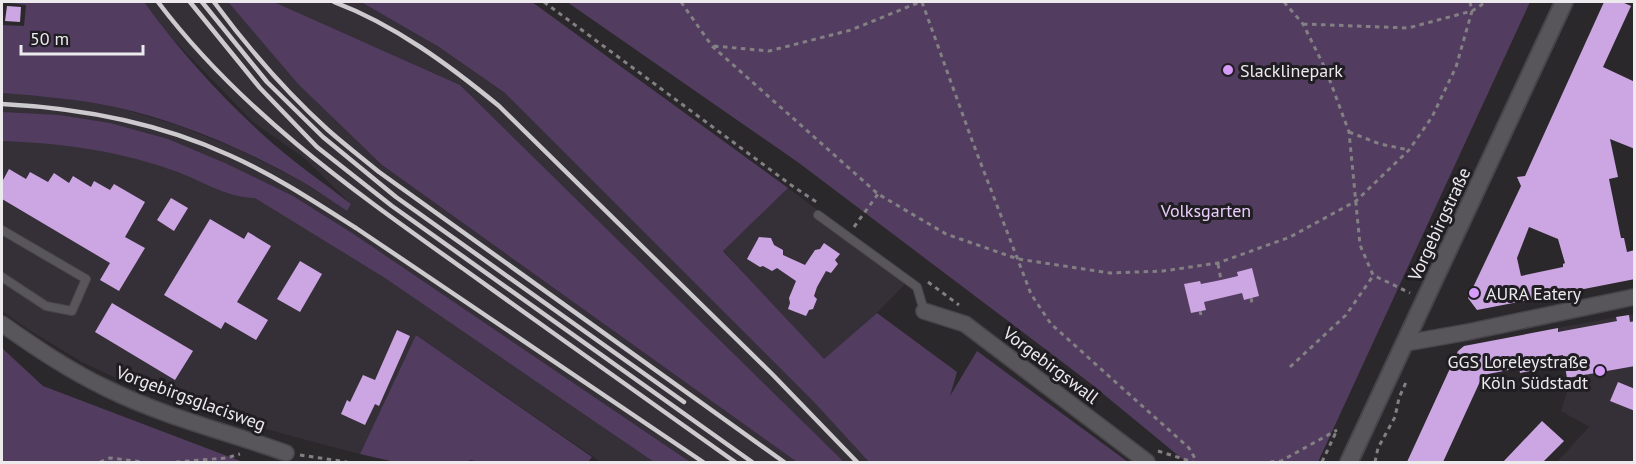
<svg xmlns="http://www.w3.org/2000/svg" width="1636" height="464" font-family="'PT Sans',sans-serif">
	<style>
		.built { fill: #352f38 }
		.green { fill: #523c5f }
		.building { fill: #cca6e2; fill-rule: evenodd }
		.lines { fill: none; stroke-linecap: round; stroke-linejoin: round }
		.service-casing { stroke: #474549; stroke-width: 10 }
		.minor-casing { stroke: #474549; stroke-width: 18 }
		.secondary-casing { stroke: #474549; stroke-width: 20 }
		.path { stroke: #838084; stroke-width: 3; stroke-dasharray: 4.5 4.5; stroke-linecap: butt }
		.service { stroke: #59565b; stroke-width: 8 }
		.minor { stroke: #59565b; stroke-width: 15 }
		.secondary { stroke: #59565b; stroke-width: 16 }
		.rail { stroke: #cccacd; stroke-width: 4.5 }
		.poi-dot { fill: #d79bf9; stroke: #211e23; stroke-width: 2 }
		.labels { text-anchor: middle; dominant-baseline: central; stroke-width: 6; stroke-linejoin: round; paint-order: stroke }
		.poi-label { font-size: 18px; fill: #eceaed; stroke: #211e23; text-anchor: start }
		.park-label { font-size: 18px; fill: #eaccfd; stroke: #211e23 }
		.street-label { font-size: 18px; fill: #eceaed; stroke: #211e23 }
	</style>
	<rect width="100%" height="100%" fill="#2b282c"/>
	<path class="built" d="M137,2H228L298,84L382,165L797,462H601L416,335L360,454L295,437L179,404L131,385L82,362L29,330L2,311V93L66,98L116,107L177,125L235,148L301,181L347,211L351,204L303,157L253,122Z
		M274,2H361L439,47L505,93L813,401L869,462H844L460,85Z
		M788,188L910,279L877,313L824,360L723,250Z
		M1634,314V462H1557L1589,427L1593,429L1561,411L1569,386L1558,328Z"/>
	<path class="green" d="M2,2H144C181,53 223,99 271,142C296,164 324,183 351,204L347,211C331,201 317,190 301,181C244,149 179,121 115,107C77,99 40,96 2,93V25L24,26L26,5Z
		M228,2H274L460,85L844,462H797L382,165L298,84Z
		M361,2H532L788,188L723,251L824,359L877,313L957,372L950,396L977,351L1128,462H869L813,401L505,93L439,47Z
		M567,2H1530L1318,462H1186L1090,383L799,163Z
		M2,112L59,115L110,123L168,139L225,163L293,196L352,233L690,462H654L385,278L255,198C225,198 198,178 169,169C115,150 58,143 2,141Z
		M416,335L592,457L588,462H481L470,460L468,462H395L360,454Z
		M2,348L43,386L243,462H2Z"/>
	<path class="building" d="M1604,2H1622L1631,6L1603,67L1635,82V149L1610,139L1618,177L1609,179L1621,238H1624L1627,252L1635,250V279L1477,310L1468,298L1521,186L1517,177L1525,176ZM1529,227L1558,239L1565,263L1563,264V267L1521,276L1517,258Z
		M7,6L21,7L20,22L5,21Z
		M9,169L26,179L30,172L48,182L54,173L69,183L73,176L91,187L94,181L110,190L114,184L145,202L125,237L145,248L119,291L100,280L110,263L2,199V182Z
		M171,198L188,208L174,231L157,220Z
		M210,219L244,239L248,232L271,246L237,302L268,320L256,340L225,322L221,329L164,295Z
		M759,237L771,238L774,245L783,250V255L805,265L815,250L820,249L824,243L840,254L835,260L838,264L831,273L826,271L817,287L814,296L817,299L813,309L809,310L806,316L788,309L790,303L789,298L796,281L777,268L772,271L763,266L760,267L747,259Z
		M300,261L322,274L300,312L277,299Z
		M1252,268L1259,296L1244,300L1242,293L1204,302L1206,310L1191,313L1184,284L1200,281L1201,284L1221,280L1238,276L1237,272Z
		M112,303L193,351L175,380L95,332Z
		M1629,315L1630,322L1635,321V366L1567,378L1563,355L1533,360L1535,370L1520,373L1519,368L1483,375L1443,462H1407L1458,351L1464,346L1558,328V332L1617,321L1616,317Z
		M397,330L410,336L379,406L375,404L365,425L341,414L347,400L350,402L363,375L375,380Z
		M1618,382L1635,389V411L1610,401Z
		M1542,421L1564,441L1543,462H1503Z"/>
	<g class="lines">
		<defs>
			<path id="service" d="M818,215L917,287L924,311
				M2,230L86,279L72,311L46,306L2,277"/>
			<path id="minor" d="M924,311L965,324L1147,462
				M2,324C36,348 70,371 108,389C165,417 227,432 286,453
				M1406,343L1468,332L1634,297"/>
			<path id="secondary" d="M1349,462L1564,2"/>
		</defs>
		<use href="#service" class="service-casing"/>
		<use href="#minor" class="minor-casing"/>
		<use href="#secondary" class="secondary-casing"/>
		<path class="path" d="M544,2L791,185L818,203
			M681,2L712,46L878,194L946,234L1018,259L1110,273L1163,271L1218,263L1290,237L1356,201L1409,150L1432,117L1456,67L1472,11L1470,2
			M922,2L973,143L1031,294L1051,324L1189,448L1197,462
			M1284,2L1303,24L1326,70L1349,132L1360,245L1373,275L1410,293
			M1303,24L1408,28L1472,11L1486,2
			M714,46L769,51L851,30L920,2
			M1349,132L1380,144L1409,150
			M854,227L878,194
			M1218,264L1221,280
			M928,282L959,305
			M1251,298L1252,303
			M1200,311L1201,315
			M1290,367L1346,315L1373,276
			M1158,451L1193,462
			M300,455L347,462
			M100,462L110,458L144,462
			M176,462L226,458L240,454
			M1270,462L1281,461L1337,430
			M1322,462L1336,432
			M1375,462L1378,448L1395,417L1399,398L1407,380"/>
		<use href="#service" class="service"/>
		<use href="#minor" class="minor"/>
		<use href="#secondary" class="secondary"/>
		<path class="rail" d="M158,2C241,112 354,191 465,270C555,334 645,399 735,462
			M190,2L260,88L317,147L392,206L752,462
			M202,2L267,82L323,137L396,197L684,402
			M214,2C248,48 286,92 328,130C345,145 362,158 379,172L784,462
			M334,2C395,25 449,65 499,106L773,375L857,462
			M2,104C80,108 157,122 229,155C274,175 315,202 356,228L703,462"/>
	</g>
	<g class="poi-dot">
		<circle cx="1228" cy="70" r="6"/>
		<circle cx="1474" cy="293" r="6"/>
		<circle cx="1600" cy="371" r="6"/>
	</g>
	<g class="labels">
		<g class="poi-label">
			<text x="1240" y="70">Slacklinepark</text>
			<text x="1486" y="293">AURA Eatery</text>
			<text x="1588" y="361" text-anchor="end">GGS Loreleystraße<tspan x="1588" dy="21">Köln Südstadt</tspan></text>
		</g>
		<g class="park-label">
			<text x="1206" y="210">Volksgarten</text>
		</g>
		<g class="street-label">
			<text transform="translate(1439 224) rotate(-65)">Vorgebirgstraße</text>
			<text transform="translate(1051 365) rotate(37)">Vorgebirgswall</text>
			<text transform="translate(191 398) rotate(20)">Vorgebirgsglacisweg</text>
		</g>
	</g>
	<rect width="1636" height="464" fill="none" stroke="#eceaed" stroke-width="6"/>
	<path d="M21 45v9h122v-9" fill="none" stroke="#eceaed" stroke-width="3"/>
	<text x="30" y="45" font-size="18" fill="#eceaed" stroke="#211e23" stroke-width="4.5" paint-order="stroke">50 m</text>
</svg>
